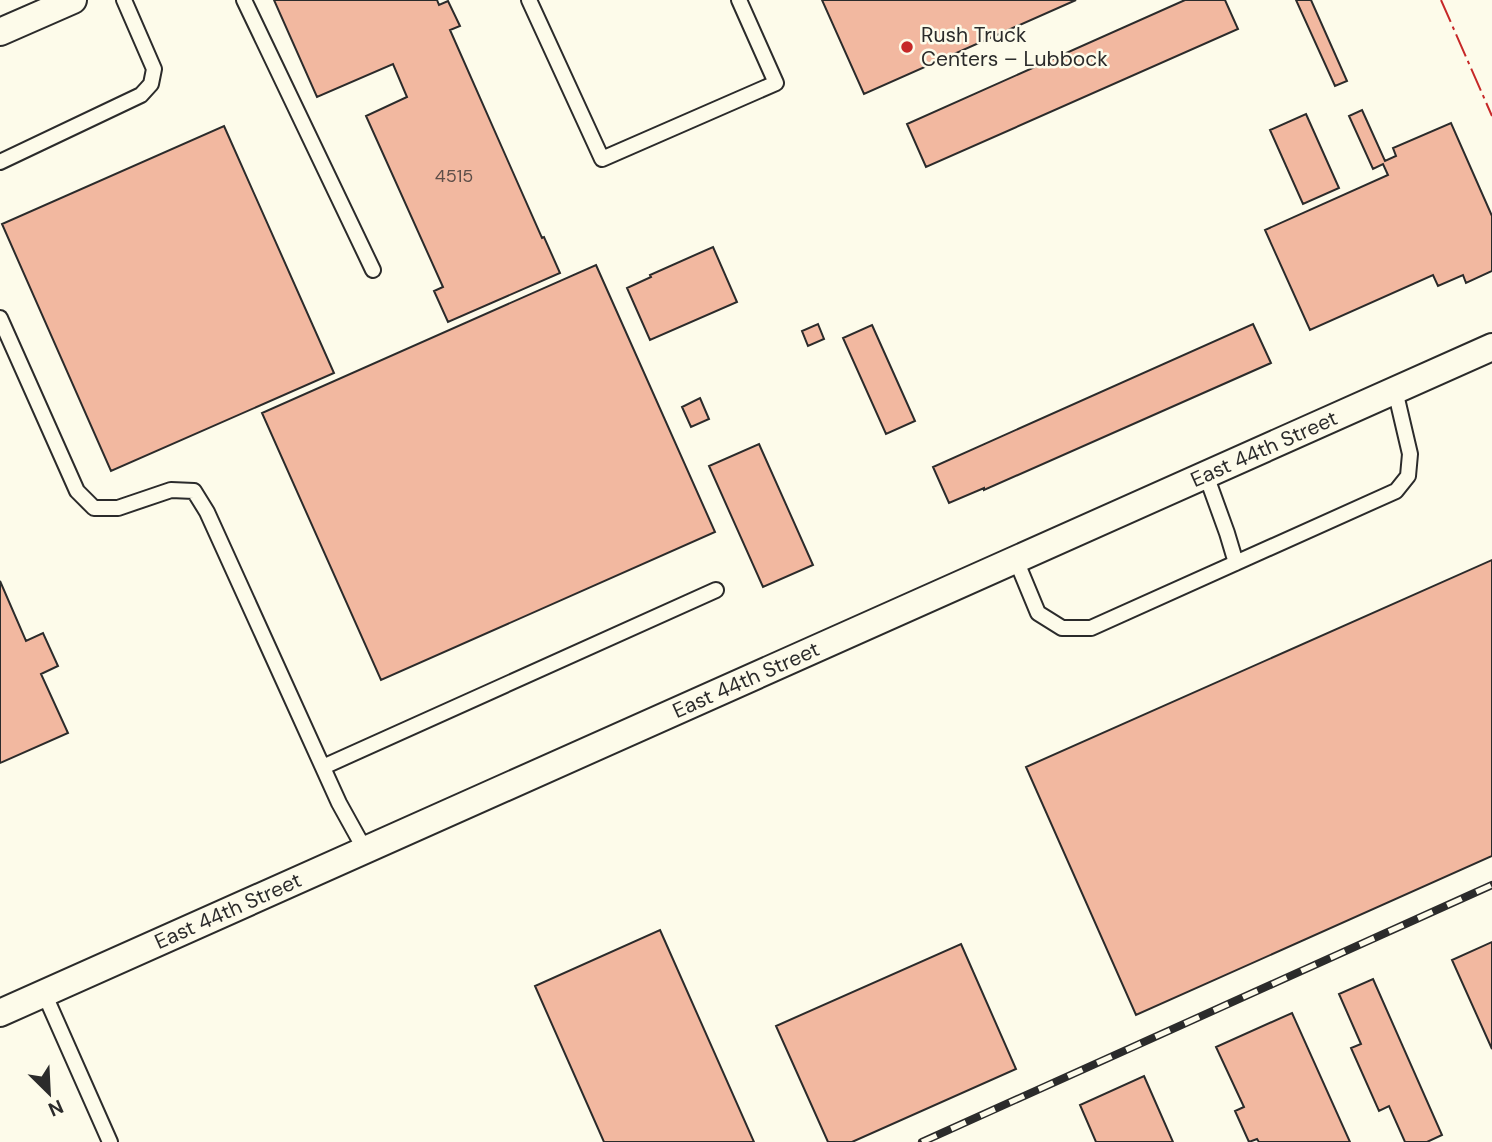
<svg xmlns="http://www.w3.org/2000/svg" width="1492" height="1142" font-family="'DM Sans',sans-serif">
	<style>
		.building { fill: #f2b8a0; stroke: #2b2b2b; stroke-width: 2 }
		.lines { fill: none; stroke-linecap: round; stroke-linejoin: round }
		.service-casing { stroke: #2b2b2b; stroke-width: 18 }
		.minor-casing { stroke: #2b2b2b; stroke-width: 30 }
		.service { stroke: #fdfbea; stroke-width: 14 }
		.minor { stroke: #fdfbea; stroke-width: 26 }
		.rail-casing { stroke: #2b2b2b; stroke-width: 8 }
		.rail { stroke: #fdfbea; stroke-width: 5; stroke-dasharray: 16; stroke-linecap: butt }
		.power { stroke: #c62828; stroke-width: 2; stroke-dasharray: 24 5 3.5 5; stroke-linecap: butt }
		.poi-dot { fill: #c62828; stroke: #fdfbea; stroke-width: 2.5 }
		.labels { text-anchor: middle; dominant-baseline: central; stroke-width: 5; stroke-linejoin: round; paint-order: stroke }
		.number-label { font-size: 18px; fill: #5d4e48 }
		.poi-label { font-size: 21px; fill: #2b2b2b; stroke: #fdfbea; text-anchor: start }
		.street-label { font-size: 21px; fill: #2b2b2b; stroke: #fdfbea }
	</style>
	<rect width="100%" height="100%" fill="#fdfbea"/>
	<path class="building" d="M274,0H437L439,5L448,1L460,26L450,30L542,238L544,237L560,273L448,322L434,291L443,287L366,116L407,97L393,64L317,97Z
		M822,0H1076L864,94Z
		M1185,0H1225L1238,29L926,167L907,124Z
		M1296,0H1311L1347,81L1335,86Z
		M1362,110L1385,161L1396,156L1393,148L1451,123L1492,216V271L1466,283L1463,275L1438,286L1433,275L1310,330L1265,230L1388,175L1383,164L1373,169L1349,116Z
		M1306,114L1339,188L1303,204L1270,130Z
		M224,126L334,373L111,471L2,224Z
		M713,247L737,302L650,340L627,288L651,277L650,275Z
		M596,265L715,532L381,680L262,413Z
		M818,324L824,339L808,346L802,331Z
		M1253,324L1271,363L984,490V488L949,503L933,467Z
		M872,325L915,421L886,434L843,338Z
		M700,398L709,419L691,427L682,407Z
		M759,444L813,565L763,587L709,466Z
		M1492,560V856L1136,1015L1026,767Z
		M0,581L26,641L43,633L58,666L41,674L68,733L0,763Z
		M660,930L754,1142H604L535,986Z
		M1492,942V1049L1452,960Z
		M961,944L1016,1069L852,1142H828L776,1026Z
		M1373,979L1442,1135L1427,1142H1405L1389,1106L1379,1111L1351,1048L1361,1044L1339,994Z
		M1292,1013L1350,1142H1259L1257,1139L1249,1142L1235,1111L1244,1107L1216,1047Z
		M1144,1076L1173,1142H1096L1080,1105Z"/>
	<g class="lines">
		<defs>
			<path id="service" d="M244,0L373,270
				M529,0L602,159L776,83L739,0
				M0,162L141,95L151,84L154,69L124,0
				M0,318L77,491L94,508H118L171,490L194,491L207,512L339,803L365,850
				M1206,475L1227,533L1236,563
				M1016,560L1038,613L1062,628H1091L1396,491L1408,476L1410,454L1395,390
				M323,767L716,590
				M44,993L110,1142"/>
			<path id="minor" d="M0,32L73,0
				M0,1013L1492,347"/>
		</defs>
		<use href="#service" class="service-casing"/>
		<use href="#minor" class="minor-casing"/>
		<use href="#service" class="service"/>
		<use href="#minor" class="minor"/>
		<defs>
			<path id="rail" d="M922,1142L1492,885"/>
		</defs>
		<use href="#rail" class="rail-casing"/>
		<use href="#rail" class="rail"/>
		<path class="power" d="M1441,0L1492,116"/>
	</g>
	<circle class="poi-dot" cx="907" cy="47" r="7"/>
	<g class="labels">
		<g class="number-label">
			<text x="454" y="176">4515</text>
		</g>
		<g class="poi-label">
			<text x="921" y="35">Rush Truck<tspan x="921" dy="24">Centers – Lubbock</tspan></text>
		</g>
		<g class="street-label">
			<text transform="translate(1264 449) rotate(-24)">East 44th Street</text>
			<text transform="translate(746 680) rotate(-24)">East 44th Street</text>
			<text transform="translate(228 911) rotate(-24)">East 44th Street</text>
		</g>
	</g>
	<g transform="translate(49 1093) rotate(156)" stroke="#fdfbea" stroke-width="5" paint-order="stroke">
	<path d="M0-5L12 26L0 18L-12 26Z" fill="#2b2b2b"/>
	<text y="-10" font-size="19" font-weight="bold" text-anchor="middle" fill="#2b2b2b">N</text>
	</g>
</svg>
